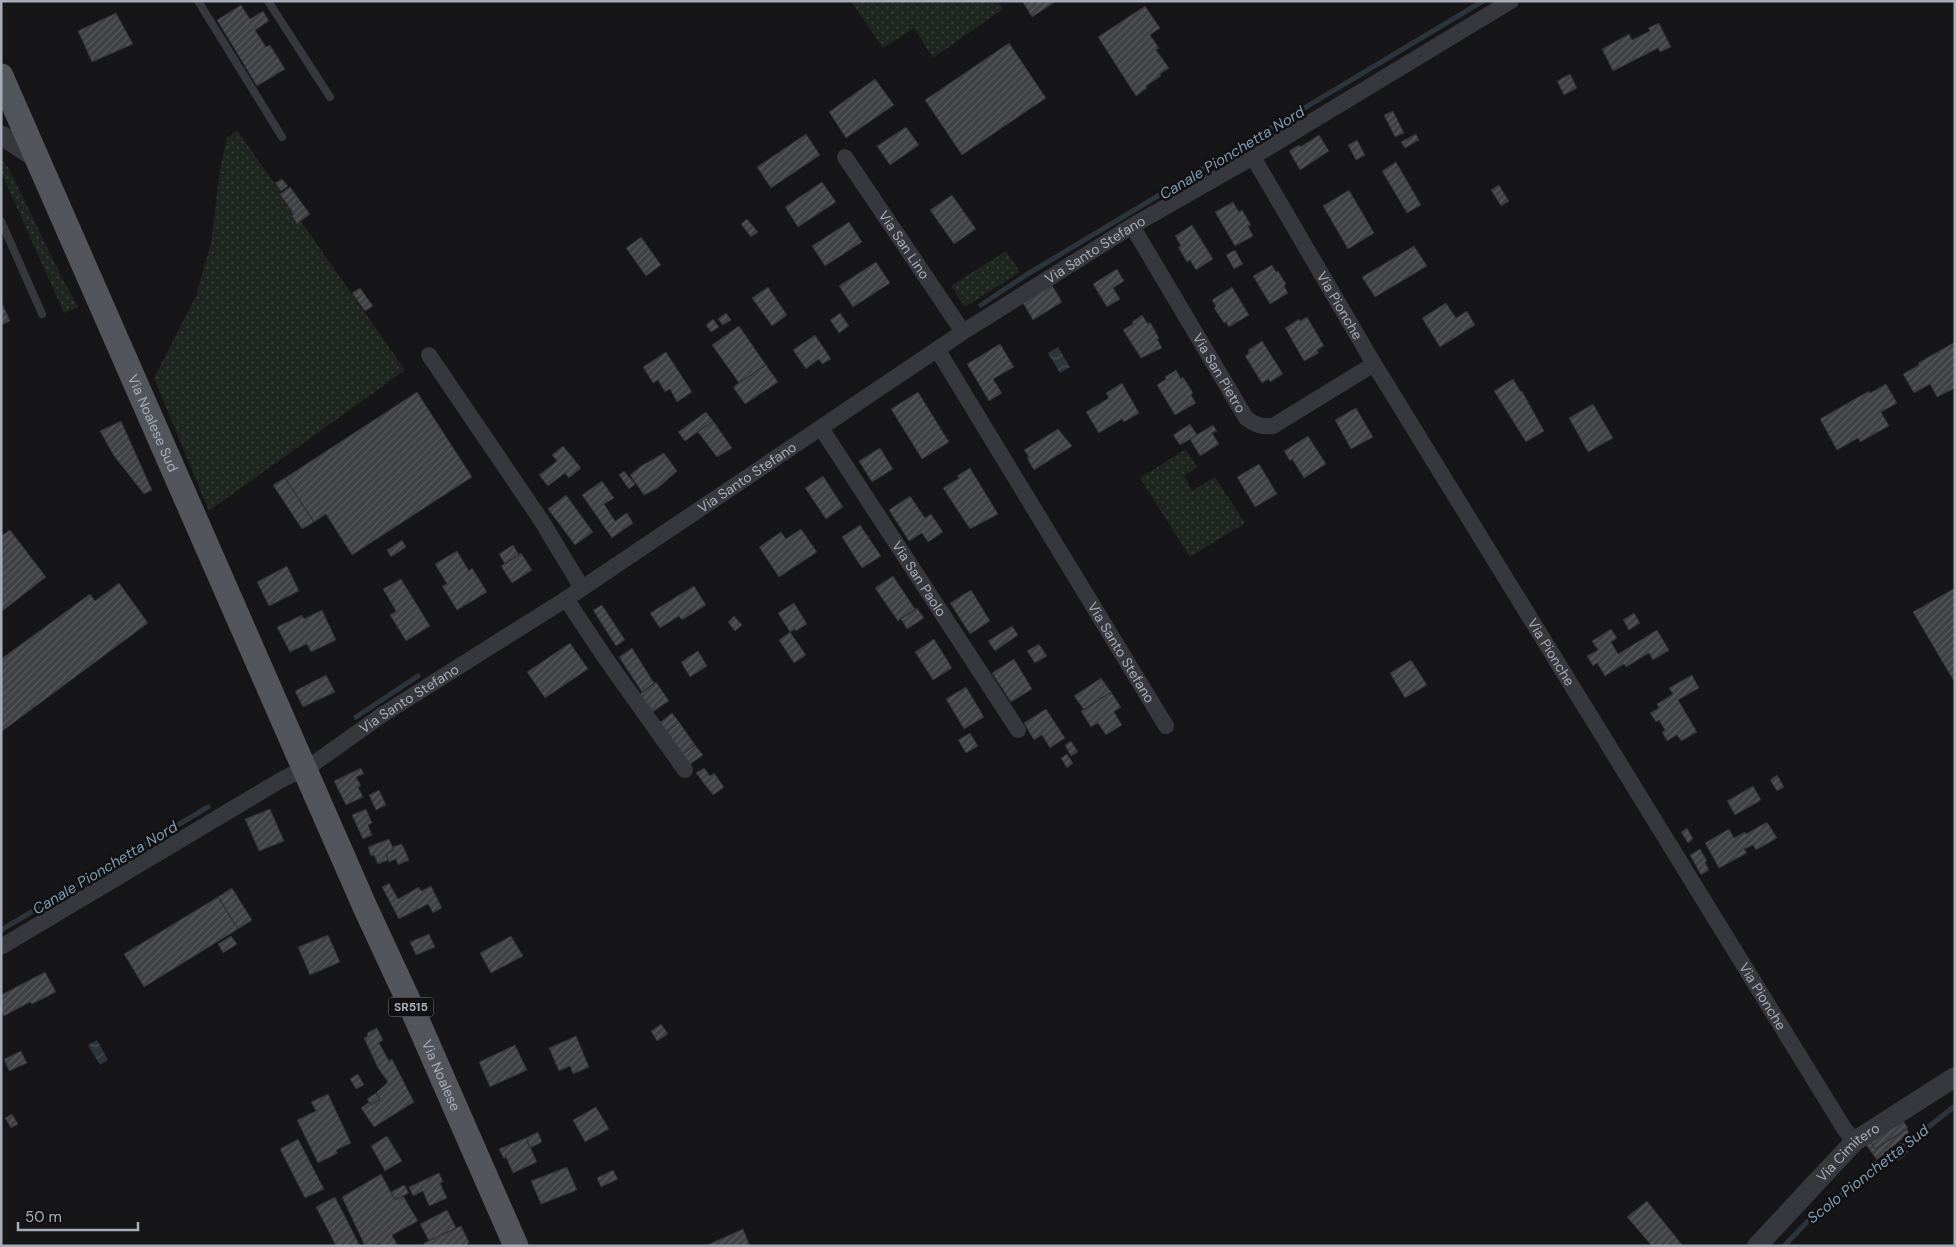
<svg xmlns="http://www.w3.org/2000/svg" width="1956" height="1247" font-family="'DM Sans',sans-serif">
	<style>
		.green { fill: url(#green-dots) }
		.water { fill: url(#water-waves) }
		.lines { fill: none; stroke-linecap: round; stroke-linejoin: round }
		.stream { stroke: #2c353c; stroke-width: 5 }
		.building { fill: url(#building-hatch); stroke: #303034 }
		.service { stroke: #37383d; stroke-width: 8 }
		.minor { stroke: #37383d; stroke-width: 16 }
		.tertiary { stroke: #37383d; stroke-width: 20 }
		.primary { stroke: #53555c; stroke-width: 25 }
		.labels { text-anchor: middle; dominant-baseline: central; stroke-width: 5; stroke-linejoin: round; paint-order: stroke }
		.shield { fill: #111113; stroke: #7b7e86; stroke-width: 1 }
		.shield-label { font-size: 12px; font-weight: bold; fill: #a8adb8 }
		.street-label { font-size: 14px; fill: #a8adb8; stroke: #111113 }
		.water-label { font-size: 15px; font-style: italic; fill: #7f9bb3; stroke: #111113 }
	</style>
	<defs>
		<pattern id="green-dots" width="8" height="8" patternUnits="userSpaceOnUse" patternTransform="scale(1.25)"><rect width="8" height="8" fill="#1e261f"/><path d="M2 2h.1M6 6h.1" fill="none" stroke="#3c433d" stroke-width="1.8" stroke-linecap="round"/></pattern>
		<pattern id="water-waves" width="16" height="10" patternUnits="userSpaceOnUse" patternTransform="scale(1.25)"><rect width="16" height="10" fill="#2c353c"/><path d="M0 5q4-4 8 0t8 0" fill="none" stroke="#485056"/></pattern>
		<pattern id="building-hatch" width="6" height="6" patternUnits="userSpaceOnUse" patternTransform="scale(1.25)"><rect width="6" height="6" fill="#404145"/><path d="M-1 1l2-2M0 6l6-6M5 7l2-2" fill="none" stroke="#595a5e"/></pattern>
	</defs>
	<rect width="100%" height="100%" fill="#161618"/>
	<path class="green" d="M851,1H998L1003,9L933,58L914,28L883,48Z
		M237,130L405,370L209,511L154,378L196,296L211,243L220,169L227,138Z
		M1,158L9,169L62,278L78,307L64,313L1,172Z
		M1006,251L1020,272L965,307L951,286Z
		M1186,449L1197,467L1184,476L1192,491L1215,477L1245,523L1190,557L1140,478Z"/>
	<path class="water" d="M1058,347L1070,367L1060,373L1048,353Z
		M97,1040L108,1060L100,1065L88,1045Z"/>
	<g class="lines">
		<path class="stream" d="M981,305L1026,275L1483,1
			M356,717L418,676
			M1,930L208,807
			M1784,1246L1808,1221L1955,1106"/>
	</g>
	<path class="building" d="M1022,1H1055V2L1032,17Z
		M241,5L250,19L263,11L269,21L255,30L266,47L270,45L285,69L257,86L217,20Z
		M1145,6L1160,28L1150,35L1159,48L1156,50L1169,68L1160,74L1161,76L1146,86L1147,88L1136,96L1098,37Z
		M116,13L133,44L92,62L78,31Z
		M1659,23L1671,47L1660,52L1658,48L1613,71L1602,49L1629,34L1632,40L1650,31L1648,28Z
		M1009,43L1046,98L962,155L925,100Z
		M1570,74L1577,88L1564,95L1557,81Z
		M875,79L894,105L846,138L829,112Z
		M1393,111L1404,133L1395,137L1384,115Z
		M906,127L919,145L890,165L877,146Z
		M806,134L820,155L771,188L757,167Z
		M1416,134L1419,140L1405,148L1401,142Z
		M1319,135L1329,151L1300,170L1289,151L1299,145L1300,147Z
		M1357,140L1365,155L1356,160L1348,145Z
		M1396,162L1421,205L1407,213L1382,171Z
		M282,179L288,186L281,191L275,183Z
		M822,182L836,202L798,227L785,207Z
		M1499,185L1509,201L1501,206L1491,190Z
		M290,187L310,214L297,224L292,216L294,214L280,194Z
		M1349,190L1374,233L1348,249L1323,206Z
		M952,195L976,229L954,244L930,210Z
		M1233,202L1239,212L1242,210L1251,225L1248,226L1253,236L1235,246L1215,212Z
		M747,219L758,232L751,237L741,224Z
		M849,222L862,242L825,266L812,246Z
		M1192,225L1213,259L1196,270L1190,260L1187,262L1178,247L1181,246L1175,236Z
		M641,237L661,265L646,276L626,248Z
		M1414,246L1427,266L1375,297L1362,277Z
		M1235,250L1243,264L1234,269L1226,255Z
		M876,262L890,283L853,307L839,286Z
		M1272,265L1276,272L1278,271L1286,284L1284,286L1288,293L1270,304L1253,276Z
		M1117,269L1124,281L1113,288L1120,299L1107,307L1093,284Z
		M1052,285L1062,302L1033,320L1023,303Z
		M768,287L787,315L772,326L752,298Z
		M1232,287L1249,315L1229,327L1226,322L1224,323L1214,308L1216,306L1212,300Z
		M360,288L373,306L365,311L352,293Z
		M1,301L10,321L1,325Z
		M1446,303L1456,318L1467,311L1475,325L1440,347L1422,318Z
		M726,313L731,320L723,325L718,319Z
		M840,313L849,326L839,333L830,320Z
		M1142,315L1148,324L1150,322L1159,338L1157,339L1162,348L1141,358L1123,330L1133,324L1132,322Z
		M1307,317L1324,346L1317,350L1319,353L1304,361L1285,328L1299,319L1300,321Z
		M713,319L719,327L711,332L706,325Z
		M739,326L766,365L739,383L712,345Z
		M815,335L831,359L822,364L819,359L806,369L793,350Z
		M1262,341L1283,374L1270,382L1269,379L1262,383L1245,356L1249,353L1248,350Z
		M1955,342V388L1937,397L1930,384L1914,393L1903,374L1919,365L1918,363Z
		M1000,344L1014,367L993,379L1002,393L989,401L967,364Z
		M666,352L692,392L677,402L670,389L665,392L658,380L653,383L643,367Z
		M766,365L778,382L745,404L733,387Z
		M1176,370L1181,379L1183,377L1193,393L1191,395L1196,403L1175,415L1157,385L1166,379L1165,377Z
		M1513,379L1521,392L1522,391L1544,431L1526,442L1494,391Z
		M1122,383L1139,413L1124,422L1122,419L1099,433L1086,412L1109,398L1106,393Z
		M1886,384L1897,403L1881,412L1889,426L1860,442L1858,438L1837,450L1820,419L1869,391L1870,393Z
		M417,392L472,477L352,555L326,514L314,522L285,478Z
		M918,392L949,442L922,459L891,409Z
		M1593,404L1613,438L1588,452L1569,418Z
		M1356,408L1373,437L1351,449L1335,420Z
		M706,412L713,421L685,441L678,432Z
		M121,421L152,490L144,494L114,456L100,431Z
		M713,421L732,448L717,457L698,432Z
		M1190,424L1197,435L1180,445L1173,435Z
		M1213,425L1217,431L1212,433L1219,444L1200,456L1190,439Z
		M1058,429L1072,446L1034,470L1027,458L1029,457L1024,450Z
		M1308,436L1326,464L1304,478L1292,459L1290,461L1284,451Z
		M563,446L581,468L569,478L565,473L548,486L539,475L557,461L552,455Z
		M880,448L893,469L872,482L859,461Z
		M664,453L677,471L658,488L644,495L630,475L641,466Z
		M1259,464L1277,494L1255,507L1237,477Z
		M970,468L998,514L970,529L943,488L959,478L957,476Z
		M624,471L635,484L629,489L619,475Z
		M823,476L843,507L826,519L805,488Z
		M285,478L314,522L302,529L273,485Z
		M602,481L614,498L604,504L615,521L627,513L633,523L612,538L582,495Z
		M566,495L593,532L575,545L548,509Z
		M910,496L925,518L931,514L943,532L928,542L922,533L909,541L889,510Z
		M860,525L881,556L862,568L842,537Z
		M801,529L817,552L779,577L759,547L781,532L786,539Z
		M10,530L46,577L1,612V536Z
		M402,540L406,547L391,557L387,550Z
		M513,545L519,555L505,564L499,554Z
		M457,551L469,571L472,568L487,592L457,610L442,586L447,584L435,564Z
		M521,553L532,570L512,583L501,566Z
		M287,566L299,591L269,606L257,582Z
		M893,576L915,609L898,621L875,588Z
		M401,579L430,626L406,641L390,615L396,611L383,589Z
		M119,583L148,623L1,732V659L90,594L95,601Z
		M694,586L706,605L682,620L679,616L660,628L650,613Z
		M1955,588V683L1913,612Z
		M971,590L990,621L970,634L950,603Z
		M794,603L807,624L796,631L795,629L790,632L778,613Z
		M602,605L625,640L616,646L593,610Z
		M917,608L924,618L907,629L901,619Z
		M322,610L336,640L311,652L307,644L290,652L277,627L302,615L304,619Z
		M1634,613L1640,623L1629,630L1623,620Z
		M734,616L742,625L735,631L728,622Z
		M1012,626L1018,635L995,651L988,641Z
		M1611,629L1617,638L1611,642L1618,654L1657,630L1669,650L1653,660L1649,653L1626,667L1624,664L1605,676L1597,663L1593,666L1587,656L1598,650L1592,641Z
		M790,632L806,655L794,663L779,640Z
		M934,639L952,668L933,680L915,652Z
		M570,643L588,669L545,698L527,672Z
		M1039,644L1047,656L1035,663L1027,651Z
		M632,648L654,683L642,692L619,657Z
		M698,651L707,666L690,677L681,662Z
		M1014,659L1032,689L1011,702L992,673Z
		M1411,660L1427,685L1405,698L1390,673Z
		M326,675L335,692L303,707L295,691Z
		M1692,675L1699,688L1678,700L1697,732L1681,741L1677,735L1667,741L1662,732L1665,730L1659,720L1656,722L1650,713L1659,708L1657,704L1673,694L1669,688Z
		M1101,678L1111,692L1084,710L1074,696Z
		M656,682L669,701L652,712L640,694Z
		M966,687L984,717L964,729L946,699Z
		M1111,692L1121,707L1114,712L1122,725L1106,735L1098,723L1091,727L1081,711Z
		M1046,709L1065,738L1050,748L1042,735L1034,740L1024,723Z
		M672,713L679,722L665,733L658,724Z
		M679,722L695,745L681,755L665,733Z
		M970,733L978,746L966,753L958,740Z
		M1071,741L1078,752L1071,756L1065,745Z
		M695,745L703,755L689,765L681,755Z
		M1067,754L1073,763L1067,768L1061,758Z
		M361,768L364,774L356,777L361,786L358,787L363,797L346,805L334,781Z
		M704,768L710,776L714,773L724,787L713,795L696,773Z
		M1777,775L1784,787L1777,791L1770,780Z
		M1753,786L1761,800L1735,815L1727,801Z
		M379,790L386,805L376,810L369,795Z
		M270,809L284,841L259,851L245,819Z
		M366,809L372,823L368,825L372,835L363,839L352,815Z
		M1767,822L1777,838L1756,850L1753,845L1749,847L1744,849L1747,853L1719,868L1705,843L1729,829L1734,838L1745,832L1746,834Z
		M1687,828L1693,839L1688,843L1681,832Z
		M389,839L394,850L386,854L388,860L378,864L374,855L371,856L368,847Z
		M402,844L409,860L398,865L396,859L389,862L386,854L394,850L392,847Z
		M1700,849L1707,861L1705,862L1709,870L1701,875L1690,855Z
		M389,883L398,899L419,887L421,891L431,886L442,908L433,913L428,904L399,919L382,887Z
		M232,888L252,920L238,929L218,897Z
		M218,897L238,929L144,987L124,954Z
		M429,934L435,947L416,955L410,942Z
		M328,935L340,962L310,975L298,947Z
		M231,936L237,944L223,953L218,944Z
		M511,936L523,956L491,973L480,953Z
		M45,972L56,992L32,1004L30,1002L4,1016L1,1011V995Z
		M661,1024L668,1034L657,1041L651,1031Z
		M377,1028L383,1040L379,1043L389,1061L392,1059L414,1102L374,1127L361,1108L369,1102L371,1105L380,1099L376,1093L388,1082L378,1068L364,1038L368,1036L367,1033Z
		M576,1036L589,1067L573,1074L570,1066L559,1071L549,1048Z
		M515,1045L527,1070L490,1087L479,1062Z
		M21,1051L27,1063L9,1071L4,1059Z
		M358,1074L364,1085L356,1089L350,1079Z
		M376,1093L380,1099L371,1105L367,1099Z
		M328,1094L351,1143L336,1150L338,1153L318,1163L297,1120L316,1111L311,1102Z
		M596,1107L609,1129L585,1142L573,1120Z
		M12,1114L18,1124L11,1128L5,1118Z
		M1902,1119L1908,1128L1875,1149L1869,1139Z
		M1907,1129L1909,1133L1877,1160L1864,1142L1869,1139L1875,1149Z
		M538,1132L542,1142L530,1148L526,1138Z
		M387,1136L402,1161L385,1171L371,1146Z
		M526,1138L537,1162L513,1173L506,1157L504,1159L499,1149Z
		M298,1139L324,1189L305,1198L280,1149Z
		M1900,1143L1908,1152L1898,1161L1890,1151Z
		M567,1167L577,1190L541,1204L531,1181Z
		M613,1170L618,1179L601,1187L597,1178Z
		M439,1173L443,1182L440,1183L447,1198L429,1206L423,1191L413,1196L409,1187Z
		M381,1174L395,1200L403,1196L418,1221L392,1235L398,1246H381L379,1243L374,1246H365L342,1197Z
		M404,1185L409,1193L395,1200L391,1192Z
		M335,1197L360,1246H336L316,1207Z
		M1647,1201L1683,1246H1652L1627,1217Z
		M447,1210L456,1228L429,1241L420,1224Z
		M461,1226L469,1242L465,1246H425L424,1243Z
		M743,1229L750,1246H705Z"/>
	<g class="lines">
		<path class="service" d="M198,1L282,137
			M268,1L330,97
			M1,221L42,314"/>
		<g class="minor">
			<path id="s1" d="M845,157L963,332"/>
			<path id="s2" d="M1253,157L1374,364L1845,1130L1855,1141"/>
			<path id="s3" d="M1132,226L1246,418C1255,425 1262,427 1273,426L1374,364"/>
			<path id="s4" d="M937,349L1166,726"/>
			<path d="M429,355L541,520L582,588"/>
			<path id="s5" d="M821,428L1018,730"/>
			<path d="M566,599L606,659L685,770"/>
			<path id="s6" d="M1,947L281,780L313,764L382,715L566,599L963,332L1132,226L1253,157L1511,1"/>
		</g>
		<g class="tertiary">
			<path d="M1,135L39,160"/>
			<path id="s7" d="M1757,1246L1855,1141L1955,1077"/>
		</g>
		<path class="primary" id="s8" d="M1,76L365,907L410,1004L516,1246"/>
	</g>
	<g class="labels">
		<rect class="shield" x="388.5" y="997.5" width="45" height="19" rx="4"/>
		<g class="shield-label">
			<text x="411" y="1007">SR515</text>
		</g>
		<g class="street-label">
			<text stroke="none"><textPath href="#s1" startOffset="106">Via San Lino</textPath></text>
			<text stroke="none"><textPath href="#s6" startOffset="1298">Via Santo Stefano</textPath></text>
			<text stroke="none"><textPath href="#s2" startOffset="172">Via Pionche</textPath></text>
			<text stroke="none"><textPath href="#s3" startOffset="171">Via San Pietro</textPath></text>
			<text stroke="none"><textPath href="#s8" startOffset="379">Via Noalese Sud</textPath></text>
			<text stroke="none"><textPath href="#s6" startOffset="882">Via Santo Stefano</textPath></text>
			<text stroke="none"><textPath href="#s5" startOffset="180">Via San Paolo</textPath></text>
			<text stroke="none"><textPath href="#s2" startOffset="578">Via Pionche</textPath></text>
			<text stroke="none"><textPath href="#s4" startOffset="355">Via Santo Stefano</textPath></text>
			<text stroke="none"><textPath href="#s6" startOffset="478">Via Santo Stefano</textPath></text>
			<text stroke="none"><textPath href="#s2" startOffset="982">Via Pionche</textPath></text>
			<text stroke="none"><textPath href="#s8" startOffset="1092">Via Noalese</textPath></text>
			<text stroke="none"><textPath href="#s7" startOffset="131">Via Cimitero</textPath></text>
		</g>
		<g class="water-label">
			<text transform="translate(1232 153) rotate(-31)">Canale Pionchetta Nord</text>
			<text transform="translate(105 868) rotate(-31)">Canale Pionchetta Nord</text>
			<text transform="translate(1868 1174) rotate(-38)">Scolo Pionchetta Sud</text>
		</g>
	</g>
	<rect width="1956" height="1247" fill="none" stroke="#a8adb8" stroke-width="5"/>
	<path d="M18 1222v8h120v-8" fill="none" stroke="#a8adb8" stroke-width="2.5"/>
	<text x="25" y="1222" font-size="15" fill="#a8adb8" stroke="#111113" stroke-width="4" paint-order="stroke">50 m</text>
</svg>
